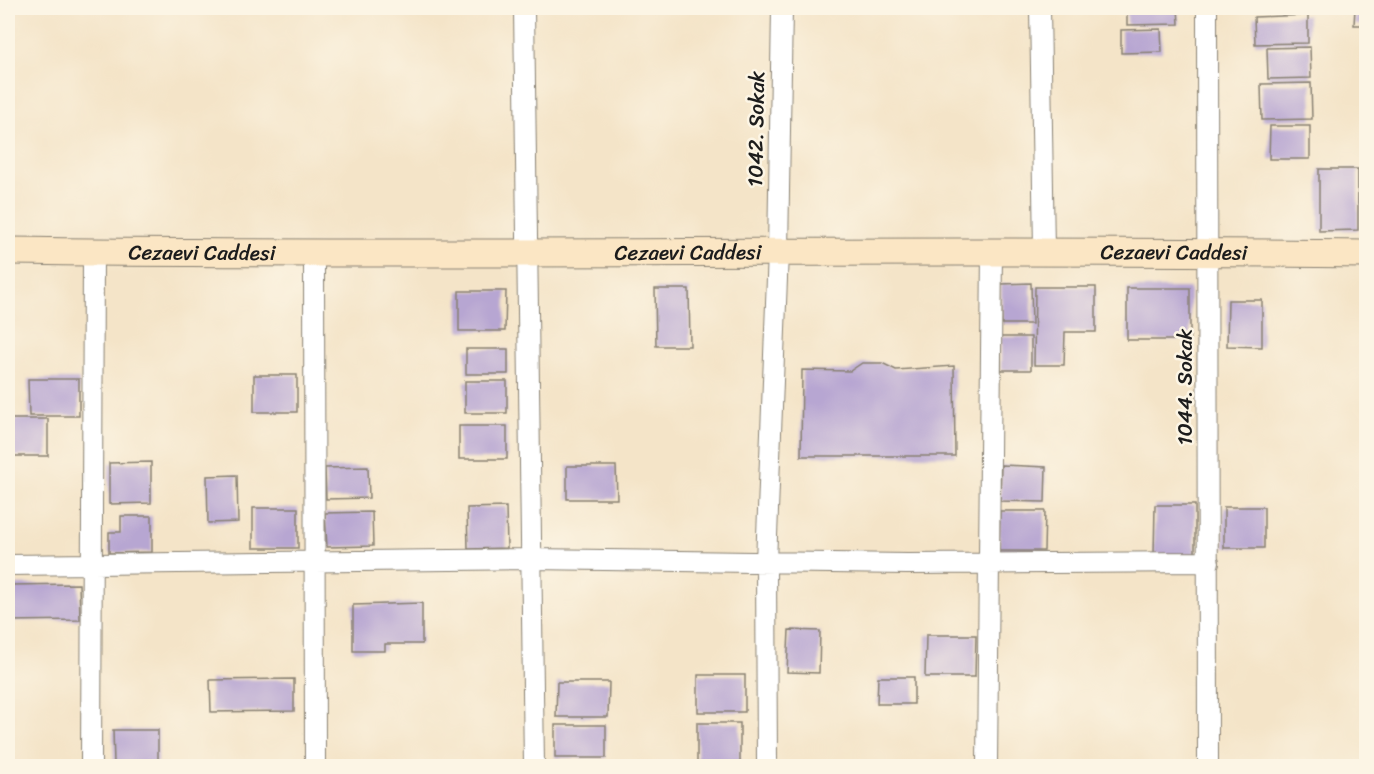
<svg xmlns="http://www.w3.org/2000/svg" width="1374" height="774" font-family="Sriracha,sans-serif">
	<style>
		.building { fill: #b7a6d2 }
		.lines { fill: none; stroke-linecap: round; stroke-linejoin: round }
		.street-casing { stroke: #888072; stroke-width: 22 }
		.secondary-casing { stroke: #888072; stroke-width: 29 }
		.street { stroke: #fff; stroke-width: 20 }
		.secondary { stroke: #fbe6c4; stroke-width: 27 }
		.labels { text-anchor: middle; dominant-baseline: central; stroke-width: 5; stroke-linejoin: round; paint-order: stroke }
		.street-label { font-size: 21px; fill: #1c1c1c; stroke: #fcf5e5 }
	</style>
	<rect width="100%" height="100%" fill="#fcf5e5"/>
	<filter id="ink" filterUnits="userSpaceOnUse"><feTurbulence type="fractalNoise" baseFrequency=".0167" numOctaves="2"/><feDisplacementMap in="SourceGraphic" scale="12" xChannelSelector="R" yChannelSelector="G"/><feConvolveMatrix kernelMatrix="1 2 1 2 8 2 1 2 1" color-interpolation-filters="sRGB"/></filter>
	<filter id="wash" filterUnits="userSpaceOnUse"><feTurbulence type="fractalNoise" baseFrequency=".008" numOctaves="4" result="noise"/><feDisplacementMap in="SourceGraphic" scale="24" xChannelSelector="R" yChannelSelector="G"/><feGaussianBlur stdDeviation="1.35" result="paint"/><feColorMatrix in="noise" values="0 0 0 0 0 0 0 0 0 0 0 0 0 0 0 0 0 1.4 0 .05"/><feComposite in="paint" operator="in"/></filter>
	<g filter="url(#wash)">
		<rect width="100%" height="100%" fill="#f4e4c8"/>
		<g id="blocks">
			<path class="building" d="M1127,8H1178L1179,24L1127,25Z
				M1355,8H1366V25H1354Z
				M1308,15V43L1255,44L1254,17Z
				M1161,29L1162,52L1121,53V30Z
				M1310,47L1311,78L1268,79L1267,48Z
				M1311,83L1312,119L1262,120L1261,84Z
				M1270,126H1310V159H1269Z
				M1364,165H1366V193H1363Z
				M1319,169H1358V230L1319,231Z
				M1362,197H1366V231H1362Z
				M1031,283L1032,324H1002L1001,284Z
				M1035,287H1096V332H1065L1064,365H1034Z
				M1127,288H1190V340H1127Z
				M655,289H689L690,346H656Z
				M459,291H506L505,331H459Z
				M1228,300H1262V347L1227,346Z
				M1001,337H1031V370H1001Z
				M466,349H508V374H466Z
				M862,363H882L896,370L954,366L955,456H801L802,370L850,371Z
				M254,375H297V412H254Z
				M28,379H79V416H29Z
				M465,381H507V413H465Z
				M8,419H48V456H8Z
				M459,426H507V459H459Z
				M151,462V503L109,504V463Z
				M1001,465L1046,467L1045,502L1000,501Z
				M567,466H616L617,499H567Z
				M368,467L369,498L326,499L325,468Z
				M237,475L238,522L208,523L207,476Z
				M1155,505H1195V555H1154Z
				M506,507L507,548L468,549L467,508Z
				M1224,507H1264V548H1224Z
				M253,508H298V548H253Z
				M1000,511H1045L1044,551H999Z
				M372,512L373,546L327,547L325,513Z
				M121,516H152V552L109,553V532H121Z
				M79,584L80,620L8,621V585Z
				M422,603V644H385V651H353V605Z
				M789,630L820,631L819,673L787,672Z
				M926,635H976L975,677H925Z
				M698,675H745V712H698Z
				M878,677H914V704H877Z
				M294,679V711L211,712L210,680Z
				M557,682H609L608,717H556Z
				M697,723H740V766H697Z
				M555,725H606V758H555Z
				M113,730H158V763H114Z"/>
		</g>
	</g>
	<g filter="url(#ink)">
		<use href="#blocks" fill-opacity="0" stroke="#888072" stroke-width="1.5"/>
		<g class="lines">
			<defs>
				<path id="street" d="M524,8L534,766
					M1040,8L1044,250
					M1207,8L1208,766
					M314,255L315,766
					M8,565L531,559L908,564L1209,562
					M91,766L93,252
					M767,766L766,562L778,252L782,8
					M987,766L992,250"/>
				<g id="secondary">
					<path id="s1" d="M8,251C461,257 913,248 1366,254"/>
				</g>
			</defs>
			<use href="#street" class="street-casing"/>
			<use href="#secondary" class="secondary-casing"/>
			<use href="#street" class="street"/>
			<use href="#secondary" class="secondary"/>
		</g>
	</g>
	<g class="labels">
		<g class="street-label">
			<text transform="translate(756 129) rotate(-89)">1042. Sokak</text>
			<text stroke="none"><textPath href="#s1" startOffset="680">Cezaevi Caddesi</textPath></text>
			<text stroke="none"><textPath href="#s1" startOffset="1166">Cezaevi Caddesi</textPath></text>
			<text stroke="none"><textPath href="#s1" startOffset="194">Cezaevi Caddesi</textPath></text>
			<text transform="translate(1185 387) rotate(-90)">1044. Sokak</text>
		</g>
	</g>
	<rect width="1374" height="774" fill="none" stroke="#fcf5e5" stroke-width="30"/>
</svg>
